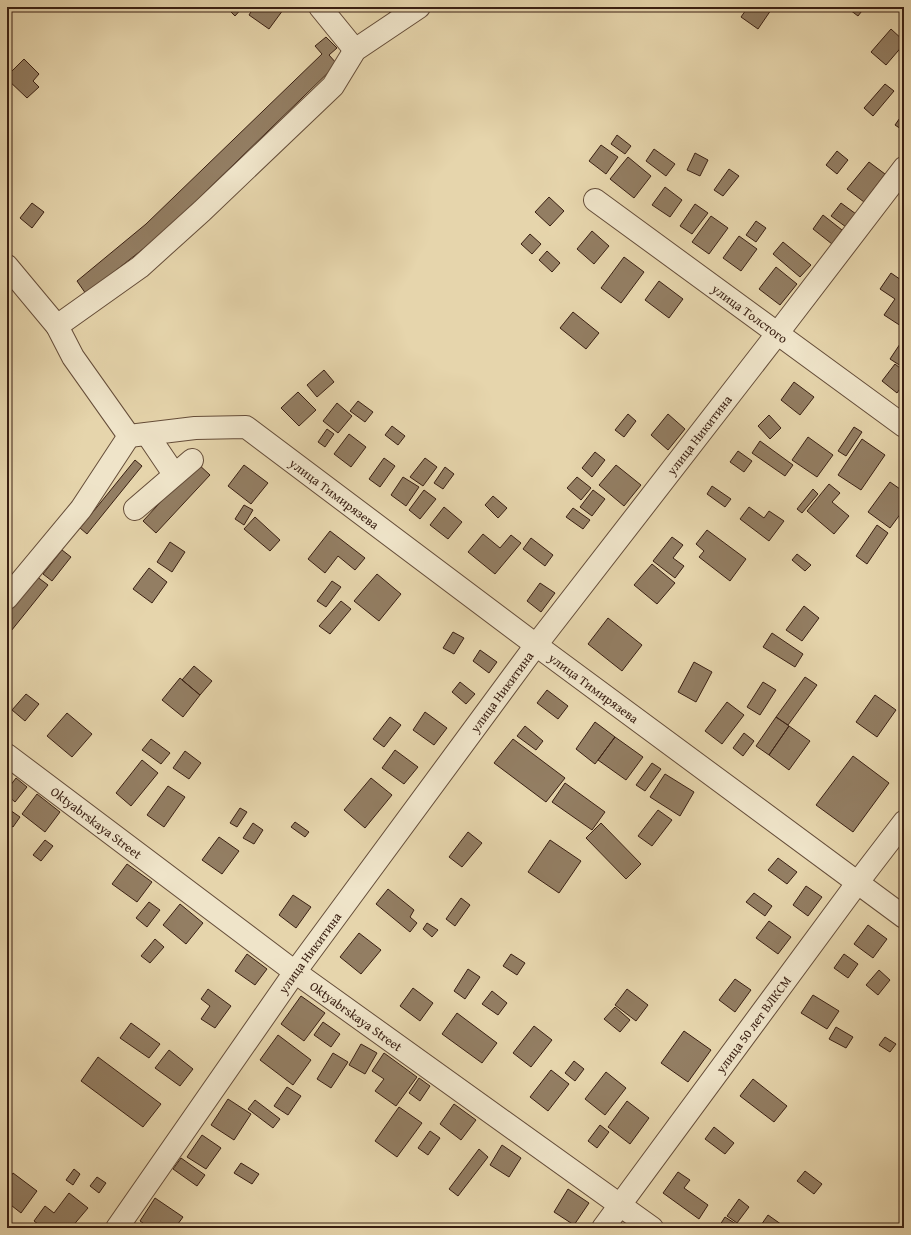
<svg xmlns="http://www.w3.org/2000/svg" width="911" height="1235" font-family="'Gentium Book Plus',serif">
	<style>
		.building { fill: #937e63; stroke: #3a2013 }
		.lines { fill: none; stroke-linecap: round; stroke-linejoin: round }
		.minor-casing { stroke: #654d39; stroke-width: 24 }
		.minor { stroke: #efe4c9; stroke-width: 22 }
		.labels { text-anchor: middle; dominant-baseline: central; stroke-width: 4; stroke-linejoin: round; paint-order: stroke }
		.street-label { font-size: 13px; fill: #3a2013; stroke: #efe4c9 }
	</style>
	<rect width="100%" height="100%" fill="#e6d5ac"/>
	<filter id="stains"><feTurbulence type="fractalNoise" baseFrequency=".005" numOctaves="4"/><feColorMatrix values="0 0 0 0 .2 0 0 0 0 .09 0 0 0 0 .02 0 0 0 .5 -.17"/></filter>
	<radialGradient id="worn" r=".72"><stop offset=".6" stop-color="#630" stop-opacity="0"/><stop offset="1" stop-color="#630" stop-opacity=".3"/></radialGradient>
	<path class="building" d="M226,7H243L235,16Z
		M254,7H279L283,10L269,29L249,15Z
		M387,7H407L394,18L386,8Z
		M748,7H766L771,10L758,29L741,17Z
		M852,7H865L858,16L850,10Z
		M891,29L904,41V44L886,65L871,52Z
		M326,37L337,48L329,55L337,64L162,234L86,294L77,281L146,224L322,54L315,46Z
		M24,59L39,74L33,81L39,87L27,98L7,79V76Z
		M885,84L894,91L873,116L864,108Z
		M904,112V131L895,125Z
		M617,135L631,146L625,154L611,144Z
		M601,145L618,157L606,174L589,161Z
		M654,149L675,164L666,176L646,161Z
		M837,151L848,160L837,174L826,165Z
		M695,153L708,160L700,176L687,170Z
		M628,157L651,176L634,198L610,179Z
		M869,162L885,174L864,202L847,189Z
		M729,169L739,176L723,196L714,190Z
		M665,187L682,200L670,217L652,205Z
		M549,197L564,211L550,226L535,212Z
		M32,203L44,212L32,228L20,218Z
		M841,203L856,214L846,227L831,216Z
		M695,204L708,213L692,234L680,226Z
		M823,215L842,230L832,244L813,229Z
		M711,216L728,228L709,254L692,242Z
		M756,221L766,228L756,242L746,235Z
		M592,231L609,246L594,264L577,249Z
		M530,234L541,244L532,254L521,244Z
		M739,236L757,249L741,271L723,258Z
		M783,242L811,265L800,277L773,254Z
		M547,251L560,263L552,272L539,260Z
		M624,257L644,272L621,303L601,288Z
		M776,267L797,284L780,305L759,289Z
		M891,273L904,282V328L884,315L895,299L880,289Z
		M659,281L683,299L669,318L645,300Z
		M573,312L599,333L586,349L560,328Z
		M904,338V368L890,359Z
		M895,364L904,371V383L897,393L882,381Z
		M324,370L334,382L317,397L307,385Z
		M794,382L814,397L800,415L781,400Z
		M298,392L316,410L299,426L281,408Z
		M358,401L373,412L365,422L350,411Z
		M337,403L352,416L338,433L323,421Z
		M628,414L636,421L624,437L615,430Z
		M668,414L685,429L668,450L651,435Z
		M769,415L781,428L770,439L758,426Z
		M392,426L405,436L398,445L385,435Z
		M854,427L862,432L846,456L838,451Z
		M327,429L334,434L325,447L318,442Z
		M349,434L366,447L351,467L334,454Z
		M808,437L833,455L817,477L792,460Z
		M862,439L885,455L861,490L838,475Z
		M760,441L793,465L785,476L752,453Z
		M738,451L752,461L744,472L730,462Z
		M595,452L605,460L592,477L582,468Z
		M384,458L395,466L380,487L369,479Z
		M425,458L437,467L423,486L410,477Z
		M135,460L142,466L87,534L80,528Z
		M197,463L210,475L156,533L143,521Z
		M244,465L268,483L251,504L228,486Z
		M616,465L641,485L624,506L599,485Z
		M445,467L454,474L443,489L434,483Z
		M403,477L419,487L406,506L391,495Z
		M577,477L591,488L581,500L567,488Z
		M890,482L900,489L904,485V509L890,528L868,512Z
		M829,484L840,493L832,502L849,516L834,534L807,511Z
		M712,486L731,499L725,507L707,494Z
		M813,489L818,494L802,513L797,509Z
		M424,490L436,499L420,519L409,510Z
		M593,490L605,499L592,516L580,507Z
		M493,496L507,508L498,518L485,505Z
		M244,505L253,510L244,525L235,519Z
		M444,507L462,522L448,539L430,525Z
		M749,507L764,518L769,511L784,521L769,541L740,519Z
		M573,508L590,520L583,529L566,517Z
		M255,517L280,540L270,551L244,529Z
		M877,525L888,533L867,564L856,556Z
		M707,530L746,559L730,581L699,557L704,551L696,544Z
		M330,531L365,558L355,570L338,556L325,573L308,559Z
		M483,534L500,548L511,535L521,543L495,574L468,552Z
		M672,537L683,545L673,558L684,566L675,578L653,561Z
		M531,538L553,555L545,566L523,549Z
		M170,542L185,552L172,572L157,562Z
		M62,550L71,557L52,581L43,574Z
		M797,554L811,565L805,571L792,560Z
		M652,564L675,583L657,604L634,585Z
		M149,568L167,582L152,603L133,589Z
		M377,574L401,594L379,621L354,601Z
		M36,576L48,585L7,636V613Z
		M332,581L341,587L326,607L317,601Z
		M540,583L555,593L541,612L527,601Z
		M341,601L351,609L330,634L319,626Z
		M804,606L819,618L802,641L786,630Z
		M608,618L642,645L622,671L588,644Z
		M453,632L464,638L454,654L443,648Z
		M772,633L803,654L795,667L763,647Z
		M480,650L497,662L489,673L473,661Z
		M694,662L712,672L696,702L678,692Z
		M194,666L212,681L200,695L182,680Z
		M805,677L817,685L788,725L776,717Z
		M180,678L200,695L183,717L162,700Z
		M460,682L475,694L466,704L452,692Z
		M763,682L776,690L760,715L747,707Z
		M547,690L568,706L558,719L537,703Z
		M26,694L39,704L25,721L12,710Z
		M875,695L896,710L877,737L856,722Z
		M727,702L744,715L722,744L705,731Z
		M425,712L447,728L434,745L413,730Z
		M67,713L92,734L72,757L47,736Z
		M390,717L401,725L384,747L373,739Z
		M776,717L789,726L769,755L756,746Z
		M595,722L615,737L595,764L576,749Z
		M525,726L543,741L536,750L517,736Z
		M789,726L810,741L789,770L769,755Z
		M744,733L754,741L743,756L733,748Z
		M615,737L643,757L626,780L598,760Z
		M151,739L170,753L161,764L142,750Z
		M513,739L565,778L546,802L494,763Z
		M395,750L418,767L404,784L382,768Z
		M185,751L201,763L189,779L173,768Z
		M853,756L889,783L853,832L816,805Z
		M142,760L158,773L131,806L116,793Z
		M652,763L661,769L645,791L636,785Z
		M665,774L694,792L680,816L650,797Z
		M16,778L27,787L15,802L7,795V790Z
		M371,778L392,795L365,828L344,810Z
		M565,783L605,812L592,830L552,802Z
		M168,786L185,797L164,827L147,815Z
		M37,794L60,812L45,832L22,814Z
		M7,808L20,817L13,827L7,823Z
		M240,808L247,812L237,827L230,823Z
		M658,810L672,820L652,846L638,836Z
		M295,822L309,832L305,837L291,827Z
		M253,823L263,830L254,844L243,838Z
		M601,823L641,864L626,879L586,838Z
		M468,832L482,843L462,867L449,857Z
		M219,837L239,851L222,874L202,860Z
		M45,840L53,846L41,861L33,855Z
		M550,840L581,861L559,893L528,872Z
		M778,858L797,872L787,884L768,870Z
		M127,864L152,882L137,902L112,884Z
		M806,886L822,897L808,916L793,905Z
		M388,889L414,910L410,917L417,923L410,932L376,904Z
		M754,893L772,906L765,916L746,902Z
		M293,895L311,907L296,928L279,915Z
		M461,898L470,905L455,926L446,919Z
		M149,902L160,910L147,927L136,918Z
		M180,904L203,923L186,944L163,925Z
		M769,921L791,937L778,954L756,938Z
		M427,923L438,930L432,937L423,929Z
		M868,925L887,939L873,958L854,944Z
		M359,933L381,950L361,974L340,957Z
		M155,939L164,947L150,963L141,956Z
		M247,954L267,969L255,985L235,971Z
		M511,954L525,963L517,975L503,966Z
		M844,954L858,964L848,978L834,968Z
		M468,969L480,977L465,999L454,991Z
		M879,970L890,980L878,995L866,985Z
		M735,979L751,990L735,1012L719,1000Z
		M413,988L433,1003L420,1021L400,1006Z
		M208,989L231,1006L215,1028L201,1019L210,1006L201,999Z
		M627,989L648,1005L636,1021L615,1005Z
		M492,991L507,1003L498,1015L482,1004Z
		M813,995L839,1011L827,1029L801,1013Z
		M301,996L325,1013L304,1041L281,1024Z
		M615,1007L630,1020L620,1032L604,1019Z
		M457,1013L497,1043L482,1063L442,1034Z
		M323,1022L340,1034L331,1047L314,1035Z
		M131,1023L160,1044L149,1058L120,1038Z
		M534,1026L552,1040L531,1067L513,1053Z
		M836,1027L853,1037L846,1048L829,1039Z
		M684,1031L711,1050L688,1082L661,1063Z
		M278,1035L311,1060L293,1085L260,1060Z
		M885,1037L896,1044L890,1052L879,1045Z
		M361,1044L377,1053L365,1074L349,1065Z
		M169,1050L193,1069L180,1086L155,1068Z
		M333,1053L348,1062L331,1088L317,1079Z
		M384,1053L417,1077L396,1106L375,1091L384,1079L372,1071Z
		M98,1057L161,1104L143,1127L81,1081Z
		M574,1061L584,1069L575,1081L565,1073Z
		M551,1070L569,1084L548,1111L530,1097Z
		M606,1072L626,1088L605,1115L585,1099Z
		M419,1078L430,1086L420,1101L409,1093Z
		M753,1079L787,1106L774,1122L740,1096Z
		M287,1087L301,1096L288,1115L274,1106Z
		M228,1099L251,1114L234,1140L211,1125Z
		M255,1100L280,1119L273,1128L248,1109Z
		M627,1101L649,1118L630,1144L608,1127Z
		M454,1104L476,1120L461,1140L440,1124Z
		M399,1107L422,1123L397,1157L375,1141Z
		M600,1125L609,1132L597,1148L588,1141Z
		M714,1127L734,1143L725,1154L705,1139Z
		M430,1131L440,1138L428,1155L418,1148Z
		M202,1135L221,1148L206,1169L187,1157Z
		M502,1145L521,1158L509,1177L490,1165Z
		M479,1149L488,1157L458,1196L449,1189Z
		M181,1158L205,1175L197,1186L173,1169Z
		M241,1163L259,1174L252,1184L234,1173Z
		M74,1169L80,1174L73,1185L66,1180Z
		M805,1171L822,1184L814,1194L797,1181Z
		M678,1172L690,1180L684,1188L708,1205L699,1219L663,1193Z
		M13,1173L37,1191L21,1213L7,1202V1182Z
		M97,1177L106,1183L99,1193L90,1186Z
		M568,1189L589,1203L574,1225L554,1212Z
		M69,1193L88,1208L71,1228H43L34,1221L45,1206L54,1213Z
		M155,1198L183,1217L175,1228H150L140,1221Z
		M739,1199L749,1207L737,1223L727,1216Z
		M768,1215L785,1227L784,1228H759Z
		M725,1217L736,1224L733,1228H718Z"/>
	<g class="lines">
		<defs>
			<g id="minor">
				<path d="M320,7L355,50"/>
				<path id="s1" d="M595,200L904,426"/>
				<path id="s2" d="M7,266L57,326L73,357L129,436L195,428L246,427L536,645L904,917"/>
				<path d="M57,326L140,267L202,211L333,86L355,50L419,7"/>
				<path d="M147,434L174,474"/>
				<path d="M135,509L192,460"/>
				<path d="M7,598L81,509L129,436"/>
				<path id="s3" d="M7,755L295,972L652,1228"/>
				<path id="s4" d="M117,1228L295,972L536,645L777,334L904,168"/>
				<path id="s5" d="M603,1228L858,882L904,822"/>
			</g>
		</defs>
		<use href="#minor" class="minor-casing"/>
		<use href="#minor" class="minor"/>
	</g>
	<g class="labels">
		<g class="street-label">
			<text stroke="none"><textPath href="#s1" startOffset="192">улица Толстого</textPath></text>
			<text stroke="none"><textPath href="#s4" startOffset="984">улица Никитина</textPath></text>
			<text stroke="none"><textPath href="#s2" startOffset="438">улица Тимирязева</textPath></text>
			<text stroke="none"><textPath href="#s2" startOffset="762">улица Тимирязева</textPath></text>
			<text stroke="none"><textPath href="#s4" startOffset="660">улица Никитина</textPath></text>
			<text stroke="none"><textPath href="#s3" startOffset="112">Oktyabrskaya Street</textPath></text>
			<text stroke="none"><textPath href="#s4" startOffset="336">улица Никитина</textPath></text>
			<text stroke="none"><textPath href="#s3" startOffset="436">Oktyabrskaya Street</textPath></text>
			<text stroke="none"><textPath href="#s5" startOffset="253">улица 50 лет ВЛКСМ</textPath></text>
		</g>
	</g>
	<rect width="911" height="1235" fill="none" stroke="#e6d5ac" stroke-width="24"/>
	<rect x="8" y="8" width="895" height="1219" fill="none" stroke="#3a2013" stroke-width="2"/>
	<rect x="12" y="12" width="887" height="1211" fill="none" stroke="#3a2013"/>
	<rect width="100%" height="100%" filter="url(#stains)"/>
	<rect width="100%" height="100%" fill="url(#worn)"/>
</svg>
